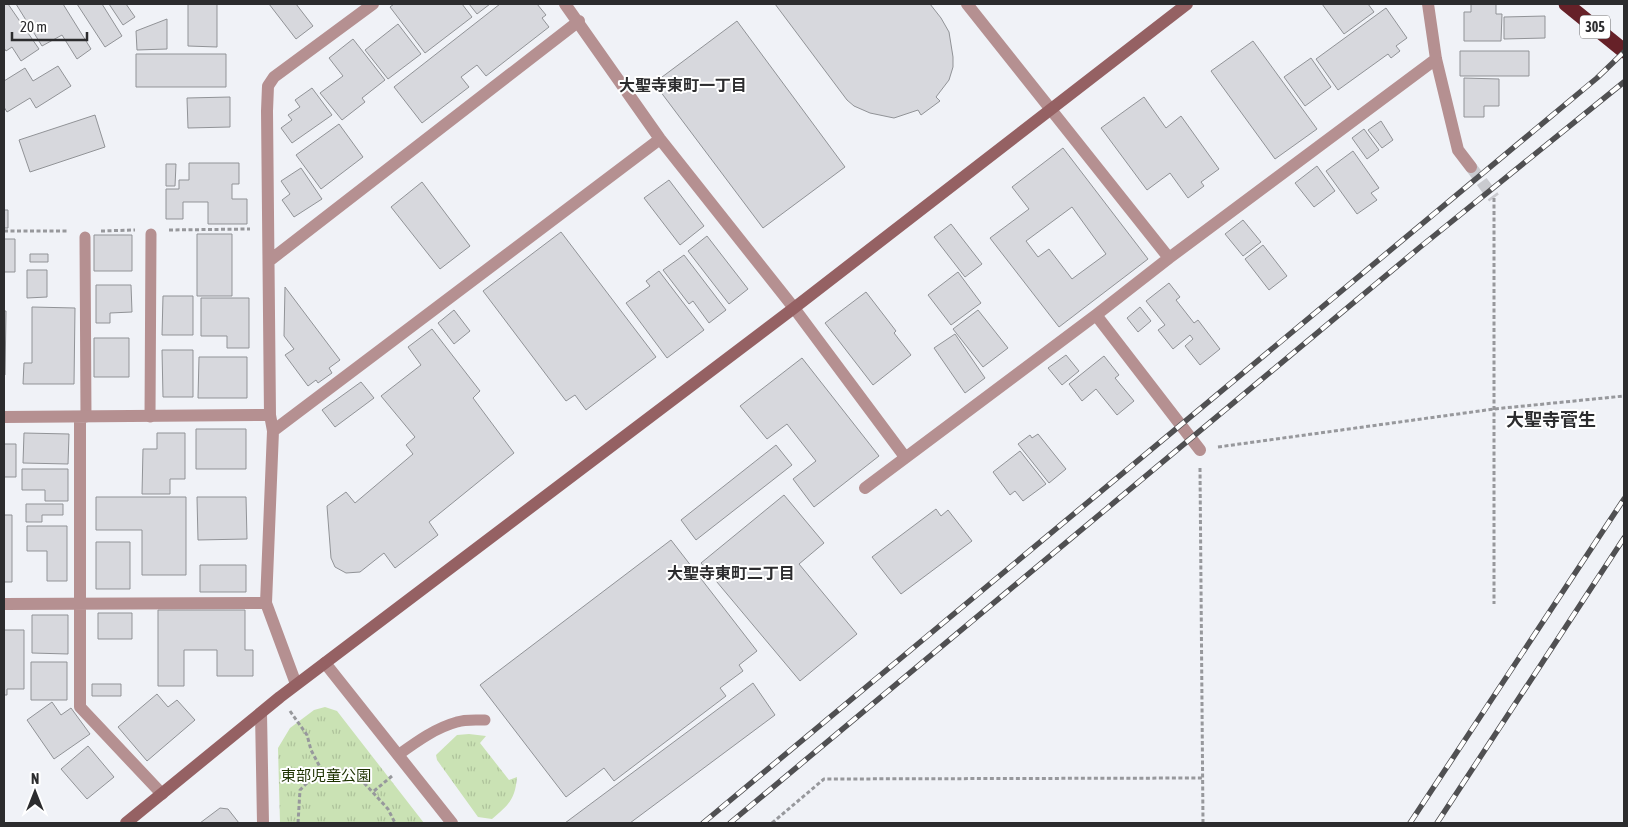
<svg xmlns="http://www.w3.org/2000/svg" width="1628" height="827" font-family="'Asap Condensed','Noto Sans JP',sans-serif">
	<style>
		.grass { fill: url(#grass-tufts) }
		.building { fill: #d7d8dd; stroke: #919397; fill-rule: evenodd }
		.lines { fill: none; stroke-linecap: round; stroke-linejoin: round }
		.street-tunnel { stroke: #c9cacf; stroke-width: 12; stroke-dasharray: 12 6; stroke-linecap: butt }
		.path { stroke: #97989c; stroke-width: 3; stroke-dasharray: 4 2.5; stroke-linecap: butt }
		.lane { stroke: #b59091; stroke-width: 11 }
		.street { stroke: #b59091; stroke-width: 12 }
		.secondary { stroke: #956163; stroke-width: 12 }
		.highway { stroke: #662128; stroke-width: 15 }
		.rail-casing { stroke: #505052; stroke-width: 5.5 }
		.rail { stroke: #fff; stroke-width: 4; stroke-dasharray: 11; stroke-linecap: butt }
		.labels { text-anchor: middle; dominant-baseline: central; stroke-width: 4; stroke-linejoin: round; paint-order: stroke }
		.shield { fill: #fff; stroke: #6b6b6d; stroke-width: 1 }
		.shield-label { font-size: 14px; font-weight: bold; fill: #2c2c2e }
		.park-label { font-size: 15px; fill: #1d3200; stroke: #fff }
		.neighbourhood-label { font-size: 16px; font-weight: bold; fill: #2c2c2e; stroke: #fff }
		.quarter-label { font-size: 18px; font-weight: bold; fill: #2c2c2e; stroke: #fff }
	</style>
	<defs>
		<pattern id="grass-tufts" width="24" height="20" patternUnits="userSpaceOnUse" patternTransform="scale(1.25)"><rect width="24" height="20" fill="#cae2b4"/><path d="M3 7l-1-3M5 7V3M7 7l1-3M15 17l-1-3M17 17v-4M19 17l1-3" fill="none" stroke="#aec29b"/></pattern>
	</defs>
	<rect width="100%" height="100%" fill="#f0f2f7"/>
	<path class="grass" d="M325,707L337,711L424,823H280L278,748L290,728L314,710Z
		M469,734L486,736L480,743L509,780L517,777C515,800 509,804 492,819L478,817L437,760L436,755L457,735Z"/>
	<path class="building" d="M4,4H8L39,49L21,61L12,47L6,51L4,48Z
		M16,4H63L91,49L77,59L62,35L42,46Z
		M77,4H102L122,36L105,47Z
		M109,4H126L135,17L123,25Z
		M188,4H217V47L188,46Z
		M269,4H296L313,26L296,39Z
		M394,4H462L472,17L425,53L390,7Z
		M469,4H490L477,14Z
		M500,4H537L546,15L542,18L549,27L486,76L477,65L461,77L469,87L422,123L394,87Z
		M775,4H930L941,18L949,32L953,57V67L949,80L936,97L940,101L921,115L918,110L894,118L870,113L854,106L847,100Z
		M1322,4H1368L1374,12L1344,34Z
		M1471,4H1496V14H1502L1501,41H1464V12H1471Z
		M1386,8L1407,38L1396,46L1400,51L1391,58L1388,54L1338,90L1316,59Z
		M1545,16V38L1504,39V17Z
		M167,19V49L137,50L136,31Z
		M737,21L845,167L763,228L654,83Z
		M398,24L421,54L388,79L365,50Z
		M353,39L385,80L362,98L365,102L342,120L320,93L343,76L329,58Z
		M1253,41L1317,129L1275,159L1211,71Z
		M1460,51H1529V76H1460Z
		M136,54H226V87H136Z
		M1311,58L1331,87L1305,106L1284,77Z
		M58,66L71,86L36,108L30,98L7,112L4,107V81L25,68L33,81Z
		M1464,78L1499,79V106H1484V117H1464Z
		M312,88L332,115L292,143L281,128L292,120L288,115L300,107L295,100Z
		M230,97V127L188,128L187,98Z
		M1144,97L1166,128L1181,116L1219,169L1201,182L1204,186L1188,198L1170,173L1147,190L1101,128Z
		M95,115L105,147L30,172L19,140Z
		M1381,121L1393,140L1382,148L1368,130Z
		M339,124L363,157L321,189L296,155Z
		M1364,129L1379,150L1367,159L1352,138Z
		M1063,148L1148,259L1059,327L990,238L1029,209L1012,187ZM1072,207L1106,254L1072,279L1049,249L1038,257L1026,241Z
		M1353,151L1379,188L1371,193L1377,200L1357,214L1326,171Z
		M189,163H239V184H232V199H247V224H208V202H183V219H166V189H179V180H189Z
		M166,164H176L175,186H166Z
		M1317,166L1335,191L1314,207L1295,183Z
		M301,168L322,199L294,217L282,200L290,194L281,181Z
		M669,180L704,226L680,245L644,198Z
		M422,182L470,246L440,269L391,207Z
		M4,210H8V228H4Z
		M1243,220L1261,242L1243,256L1225,234Z
		M951,224L982,264L965,277L934,237Z
		M561,232L656,357L586,410L575,395L566,401L483,291Z
		M197,234H232V296H197Z
		M94,235H132V271H94Z
		M707,236L748,289L729,304L688,251Z
		M4,239H15V272H4Z
		M1263,245L1287,276L1269,290L1245,259Z
		M30,254H48V262H30Z
		M684,255L726,310L709,323L693,301L689,304L663,270Z
		M27,270H47V297L27,298Z
		M659,271L704,330L667,358L626,303L650,286L646,281Z
		M958,272L981,303L951,325L928,295Z
		M1169,283L1180,297L1176,300L1194,323L1198,320L1220,349L1200,365L1185,346L1193,339L1190,335L1173,349L1158,330L1165,325L1146,301Z
		M96,285H131L132,312L110,313V323H96Z
		M285,287L340,360L329,368L332,373L318,383L316,380L308,386L285,355L294,349L284,336Z
		M866,292L896,331L894,333L911,355L873,385L825,323Z
		M163,296H193V335H162Z
		M201,298H249V348H227V336H201Z
		M32,307L75,308L74,384H23L24,363H32Z
		M1140,307L1151,321L1138,332L1127,318Z
		M454,310L470,331L454,344L438,323Z
		M978,310L1008,348L983,367L953,329Z
		M4,311H6L5,375H4Z
		M432,329L480,391L473,398L514,453L429,522L438,535L395,568L384,553L360,572L346,573L335,567L331,558L327,506L346,492L355,503L413,454L406,445L415,437L381,396L421,365L408,347Z
		M955,334L985,378L965,393L934,348Z
		M94,338H129V377H94Z
		M162,350H193V397H163Z
		M1066,355L1079,371L1062,385L1048,368Z
		M1104,356L1119,375L1115,378L1134,401L1117,415L1096,389L1082,401L1069,384Z
		M199,357H247V398H198Z
		M802,358L879,456L814,507L793,479L816,461L787,424L767,439L740,406Z
		M361,382L374,398L335,427L322,410Z
		M196,429H246V469H196Z
		M24,433L69,434L68,464L23,463Z
		M157,433H185V479H170V494H142L143,449H157Z
		M1038,434L1066,469L1049,483L1018,444L1030,435L1032,438Z
		M4,444H16V477H4Z
		M776,445L792,465L696,540L681,520Z
		M1020,451L1046,484L1023,501L1015,491L1010,495L993,472Z
		M22,469H68V501H45V490H22Z
		M784,495L824,543L799,564L857,634L800,681L701,563Z
		M96,497H186V575H142V530H96Z
		M197,497H246L247,539L198,540Z
		M26,504H63V515H42V522H26Z
		M936,509L941,516L948,510L972,541L901,594L872,557Z
		M4,515H12V582H4Z
		M27,526H67V581H47V551H27Z
		M671,540L757,651L739,665L743,671L720,688L726,696L614,781L604,768L566,797L480,685Z
		M96,542H130V589H96Z
		M200,565H246V592H200Z
		M158,610H245V650H253V676H217V650H184V686H158Z
		M98,613H132V639H98Z
		M32,615H68V654L32,653Z
		M4,630H24V689H7V695H4Z
		M31,662H67V700H31Z
		M753,683L775,715L630,823H565Z
		M92,684H121V696H92Z
		M157,694L168,707L177,700L195,720L147,761L118,727Z
		M52,702L61,715L71,708L90,734L54,759L27,720Z
		M88,746L114,777L87,799L61,769Z
		M220,808L228,809L239,823H200Z"/>
	<g class="lines">
		<path class="street-tunnel" d="M1471,167L1494,198"/>
		<path class="path" d="M1494,198V604
			M169,230L250,229
			M4,231H68
			M101,231L135,230
			M1218,447L1494,409L1624,396
			M1200,468L1203,823
			M290,711L307,735L311,750L321,769
			M374,791L392,776
			M298,823L300,790L321,769L343,770L356,774L388,809L395,823
			M772,823L824,779L1203,778"/>
		<path class="lane" d="M85,237L86,417
			M150,417L151,234
			M398,755C416,742 435,728 457,722C465,719 476,720 485,720"/>
		<path class="street" d="M565,4L660,139L794,308L905,457
			M967,4L1169,258
			M1428,4L1436,59L1458,150L1471,167
			M269,261L579,21
			M1096,315L1200,450
			M4,417L270,415
			M80,417V707L162,794
			M273,431L660,139
			M865,488L1096,315L1169,258L1436,59
			M4,604L266,603
			M325,663L452,823
			M296,684L266,603L273,431L270,415L267,111L268,86L274,77L373,4
			M261,713L263,823"/>
		<path class="secondary" d="M126,823L280,697L794,308L1187,4"/>
		<path class="highway" d="M1566,4L1624,51"/>
		<defs>
			<path id="rail" d="M703,823L1597,78L1624,52
				M730,823L1419,248L1624,82
				M1410,823L1624,499
				M1437,823L1624,538"/>
		</defs>
		<use href="#rail" class="rail-casing"/>
		<use href="#rail" class="rail"/>
	</g>
	<g class="labels">
		<rect class="shield" x="1580" y="15.5" width="30" height="23" rx="4"/>
		<g class="shield-label">
			<text x="1595" y="27">305</text>
		</g>
		<g class="park-label">
			<text x="326" y="775">東部児童公園</text>
		</g>
		<g class="neighbourhood-label">
			<text x="683" y="85">大聖寺東町一丁目</text>
			<text x="731" y="573">大聖寺東町二丁目</text>
		</g>
		<g class="quarter-label">
			<text x="1551" y="419">大聖寺菅生</text>
		</g>
	</g>
	<rect width="1628" height="827" fill="none" stroke="#2c2c2e" stroke-width="10"/>
	<g transform="translate(35 792)" stroke="#ffffff" stroke-width="4" paint-order="stroke">
	<path d="M0-4L9 19L0 12L-9 19Z" fill="#2c2c2e"/>
	<text y="-8" font-size="14" font-weight="bold" text-anchor="middle" fill="#2c2c2e">N</text>
	</g>
	<path d="M12 32v8h75v-8" fill="none" stroke="#2c2c2e" stroke-width="2.5"/>
	<text x="20" y="32" font-size="15" fill="#2c2c2e" stroke="#ffffff" stroke-width="4" paint-order="stroke">20 m</text>
</svg>
